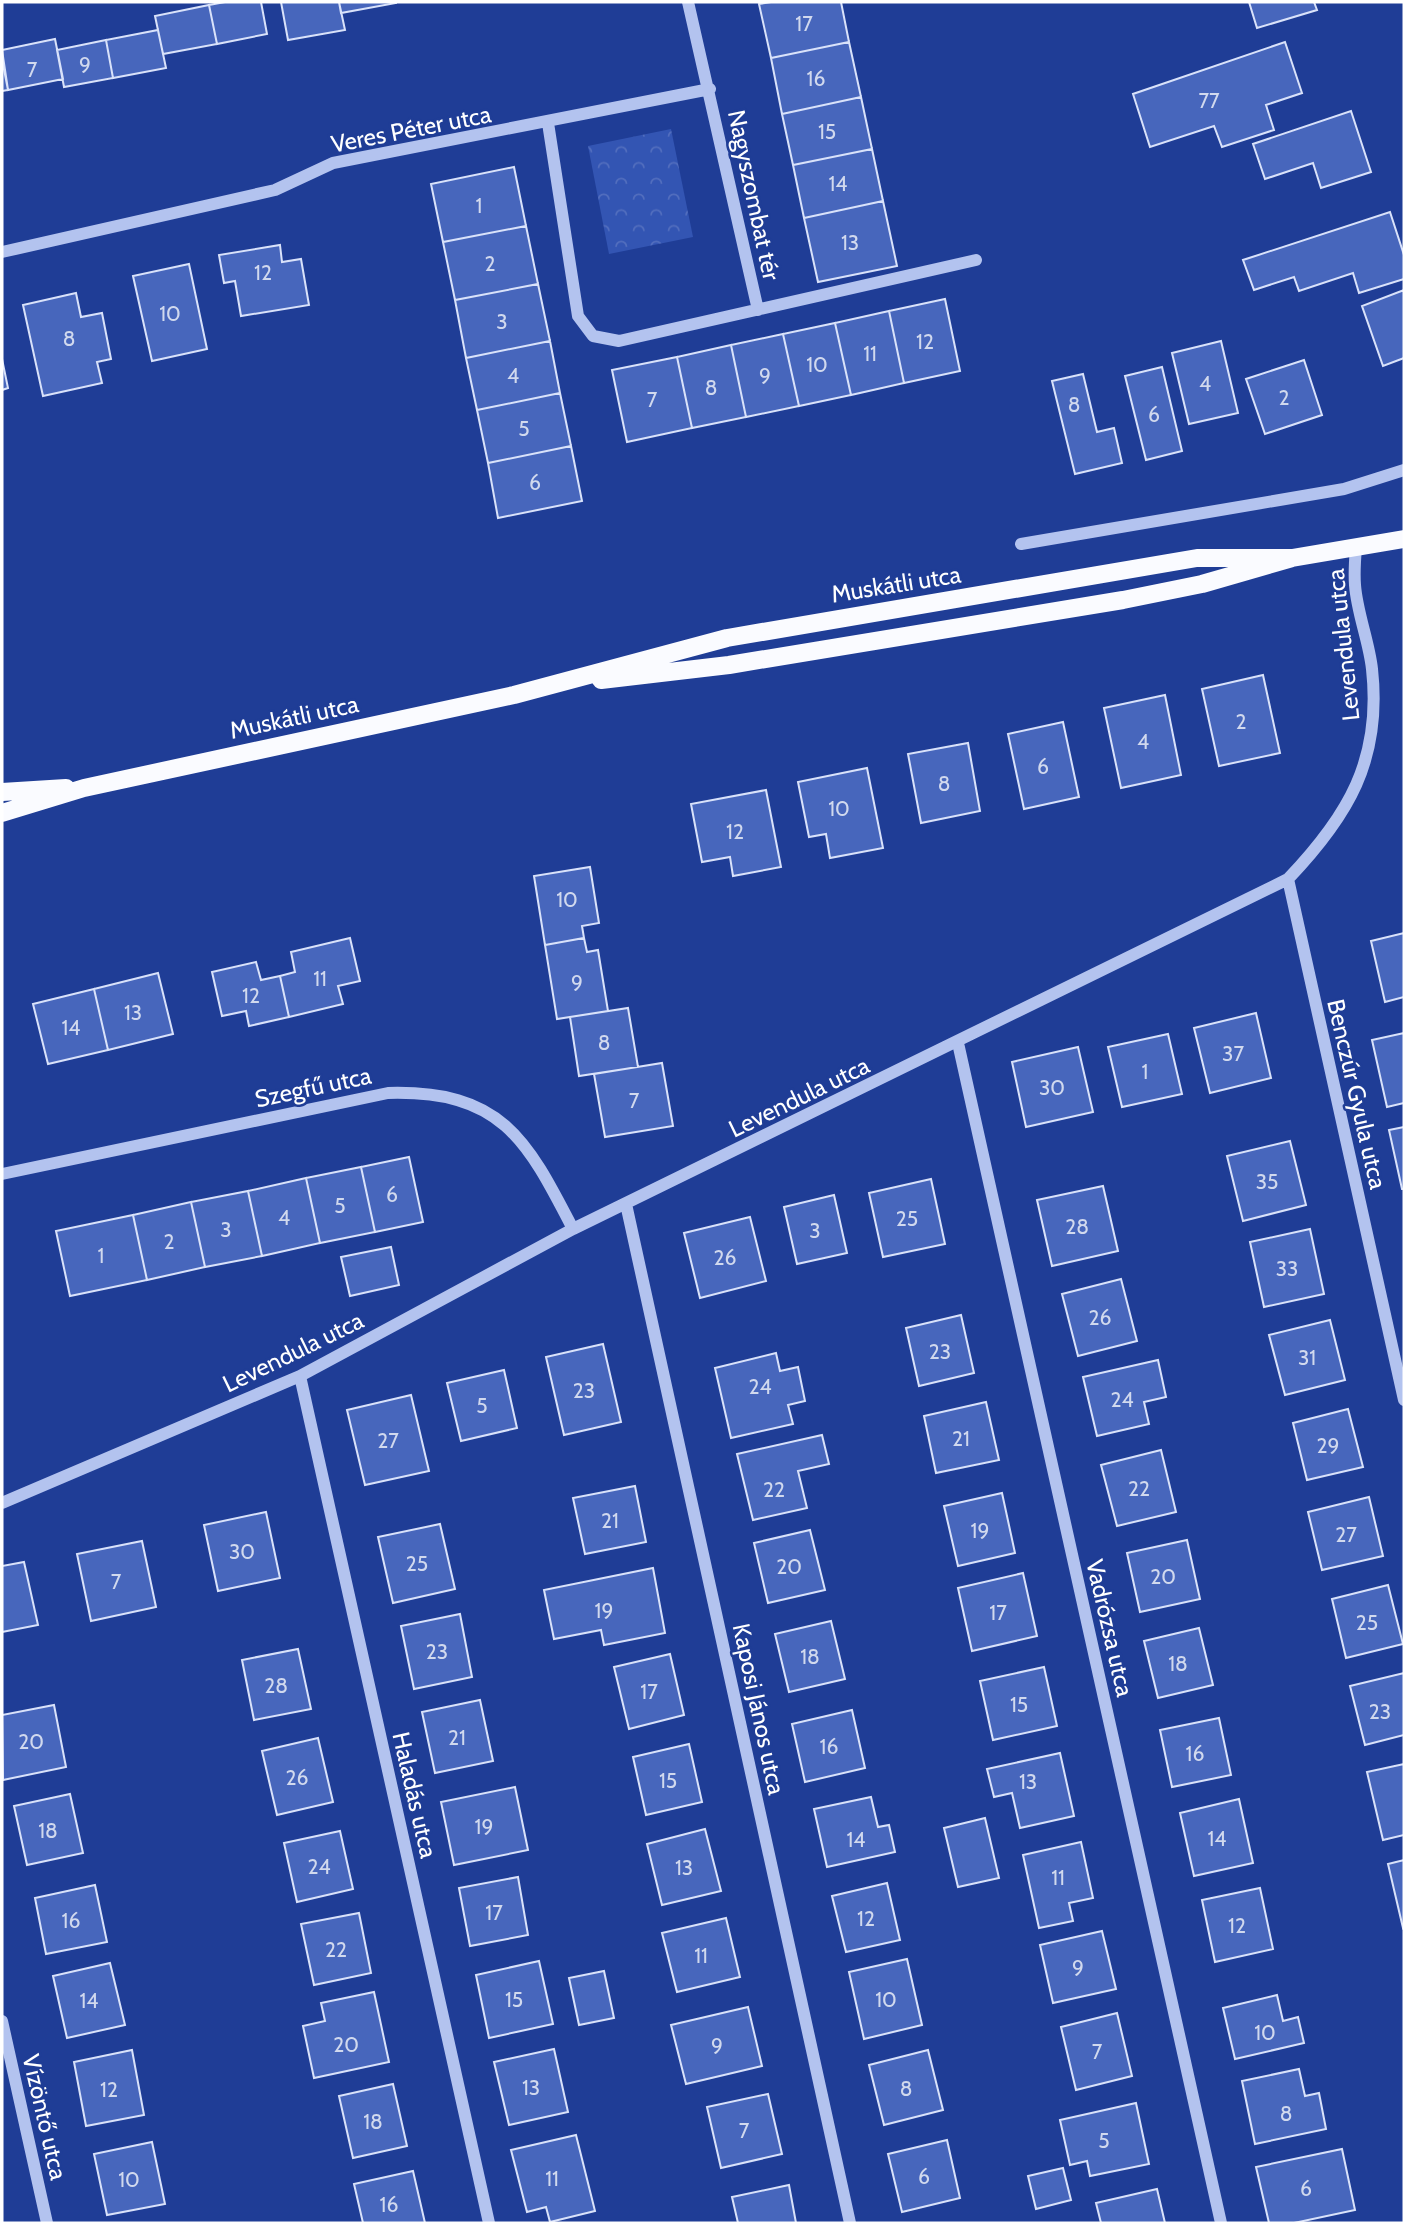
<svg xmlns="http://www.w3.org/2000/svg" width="1406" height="2225" font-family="Cabin,sans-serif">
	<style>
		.park { fill: url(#park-crowns) }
		.building { fill: #4766bc; stroke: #d9e2fa; stroke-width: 2 }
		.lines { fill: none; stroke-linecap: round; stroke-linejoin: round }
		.minor { stroke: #b3c3ef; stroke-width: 12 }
		.major { stroke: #fafbff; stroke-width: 18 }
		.labels { text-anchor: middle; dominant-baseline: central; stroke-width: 5; stroke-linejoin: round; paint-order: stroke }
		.number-label { font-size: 21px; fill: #d1d9ee }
		.street-label { font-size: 24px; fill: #fff; stroke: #1f3d96 }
	</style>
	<defs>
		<pattern id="park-crowns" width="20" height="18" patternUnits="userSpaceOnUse" patternTransform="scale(1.75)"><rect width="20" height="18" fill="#3355b3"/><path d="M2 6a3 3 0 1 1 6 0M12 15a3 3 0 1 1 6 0" fill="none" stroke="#526ebe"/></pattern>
	</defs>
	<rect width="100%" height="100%" fill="#1f3d96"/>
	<path class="park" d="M671,129L693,237L609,254L588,146Z"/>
	<path class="building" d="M225,2H261L267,34L217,44L209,5Z
		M281,2H339L345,30L288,40Z
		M339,2H396V3L341,13Z
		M771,2H841L849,42L771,58L759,4Z
		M1249,2H1314L1317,10L1257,28Z
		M209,5L217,44L163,54L155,16Z
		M158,30L166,68L113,78L106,40Z
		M55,39L63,79L8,90L2,50Z
		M106,40L113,78L64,87L57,50Z
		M849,42L861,97L782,114L771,58Z
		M1285,42L1302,93L1266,105L1274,130L1222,147L1214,126L1150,147L1133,94Z
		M2,59L8,90L2,91Z
		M861,97L872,149L793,165L782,114Z
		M1351,111L1371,172L1321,188L1313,163L1265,179L1253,144Z
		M872,149L883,201L804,218L793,165Z
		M514,167L526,226L443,242L431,184Z
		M883,201L897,266L818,282L804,218Z
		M1390,212L1404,255V279L1359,293L1353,273L1299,291L1294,277L1254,290L1243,260Z
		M526,226L538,284L455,300L443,242Z
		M280,245L282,262L301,259L309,305L241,316L235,281L224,283L219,255Z
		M189,264L207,349L152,361L133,276Z
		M538,284L550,341L466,358L455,300Z
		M1404,290V358L1383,366L1362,306Z
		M76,293L81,317L102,313L111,359L97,362L102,383L43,396L23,305Z
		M945,299L960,371L904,383L889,311Z
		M889,311L904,383L851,395L835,323Z
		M835,323L851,395L799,406L783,334Z
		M783,334L799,406L746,417L731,345Z
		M550,341L560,393L477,410L466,358Z
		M1221,341L1238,413L1189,424L1172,353Z
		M731,345L746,417L692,428L677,357Z
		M677,357L692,428L627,442L612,370Z
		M2,359L8,388L2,390Z
		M1304,360L1322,415L1265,434L1246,379Z
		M1162,367L1182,451L1146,460L1125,376Z
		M1083,374L1097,432L1114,428L1122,463L1075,474L1052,381Z
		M560,393L571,446L488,463L477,410Z
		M571,446L582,501L498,518L488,463Z
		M1263,675L1280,753L1219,766L1202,689Z
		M1165,695L1181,775L1121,788L1104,708Z
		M1063,722L1079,797L1024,809L1008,734Z
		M968,743L980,811L921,823L908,754Z
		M867,768L883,848L830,858L826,834L809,837L798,782Z
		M766,790L781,867L733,876L730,857L702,862L691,804Z
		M590,867L599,923L582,926L584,938L545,945L534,876Z
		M1404,933V997L1385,1002L1371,941Z
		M350,938L360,981L338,986L343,1004L289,1017L280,976L295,972L291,952Z
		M584,938L587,952L598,950L608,1011L557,1019L545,945Z
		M256,962L261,980L280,976L289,1017L249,1026L246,1011L222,1016L212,972Z
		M158,973L173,1034L108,1050L94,989Z
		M94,989L108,1050L48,1064L33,1004Z
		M628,1008L638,1067L579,1076L570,1017Z
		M1256,1013L1271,1078L1210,1093L1194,1028Z
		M1404,1033V1103L1387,1107L1372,1040Z
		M1168,1034L1182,1094L1122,1107L1108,1047Z
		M1078,1047L1093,1112L1026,1127L1012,1062Z
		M662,1063L673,1126L605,1137L594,1074Z
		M1404,1127V1189H1402L1389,1130Z
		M1290,1141L1306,1205L1243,1221L1227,1156Z
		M409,1157L423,1222L375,1232L361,1167Z
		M361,1167L375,1232L320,1243L306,1178Z
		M306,1178L320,1243L262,1256L248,1191Z
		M931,1179L945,1244L883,1257L869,1193Z
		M1103,1186L1118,1251L1052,1266L1037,1200Z
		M248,1191L262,1256L205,1267L191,1202Z
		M834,1195L847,1253L797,1264L784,1207Z
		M191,1202L205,1267L147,1280L133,1215Z
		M133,1215L147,1280L70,1296L56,1231Z
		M750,1217L766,1281L700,1298L684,1233Z
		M1310,1229L1324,1294L1264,1307L1250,1242Z
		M391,1247L399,1285L350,1296L341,1257Z
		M1121,1279L1137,1341L1078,1356L1062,1294Z
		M961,1315L974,1373L919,1386L906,1328Z
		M1330,1320L1345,1380L1285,1395L1269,1335Z
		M603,1344L621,1422L564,1435L546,1357Z
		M776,1353L780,1371L798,1367L805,1401L788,1405L793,1424L731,1438L715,1368Z
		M1158,1360L1166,1397L1144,1402L1149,1424L1097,1436L1083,1377Z
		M504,1370L517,1428L461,1441L447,1383Z
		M411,1395L429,1471L365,1485L347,1410Z
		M986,1402L999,1460L936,1473L924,1416Z
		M1348,1409L1363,1467L1307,1480L1293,1423Z
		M822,1435L829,1464L798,1471L807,1508L753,1520L737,1454Z
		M1161,1450L1176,1512L1117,1526L1101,1465Z
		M635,1486L646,1542L585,1554L573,1498Z
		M1002,1493L1015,1553L958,1566L944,1506Z
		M1369,1497L1383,1556L1322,1570L1308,1512Z
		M266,1512L280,1578L218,1591L204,1525Z
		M440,1524L455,1589L393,1603L378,1537Z
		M810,1530L825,1590L768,1603L754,1543Z
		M1187,1540L1200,1599L1140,1612L1127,1553Z
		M142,1541L156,1607L91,1621L77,1554Z
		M24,1562L38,1625L2,1632V1566Z
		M653,1568L665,1633L604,1645L601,1630L554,1639L544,1590Z
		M1023,1573L1037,1636L972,1651L958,1588Z
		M1388,1585L1403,1644L1346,1658L1332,1599Z
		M460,1614L472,1677L414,1689L401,1626Z
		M831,1621L845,1679L789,1692L775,1634Z
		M1199,1628L1213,1685L1158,1698L1144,1641Z
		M298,1649L311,1709L254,1720L242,1660Z
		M670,1654L684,1715L629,1729L614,1667Z
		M1044,1667L1057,1726L993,1740L980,1681Z
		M1404,1673V1735L1365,1745L1350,1686Z
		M480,1700L493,1761L435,1773L422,1712Z
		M54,1705L66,1767L3,1780L2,1715Z
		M852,1710L865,1768L805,1782L792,1724Z
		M1219,1718L1231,1775L1172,1787L1160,1730Z
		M318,1738L333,1802L277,1815L262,1751Z
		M689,1744L702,1802L646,1815L633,1757Z
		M1060,1753L1074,1816L1020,1828L1012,1793L994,1797L987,1769Z
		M1404,1764V1835L1383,1840L1367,1772Z
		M515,1787L528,1850L454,1865L441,1802Z
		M70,1794L83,1853L27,1865L14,1806Z
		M871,1797L878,1827L889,1825L895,1852L827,1867L814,1809Z
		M1239,1799L1253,1863L1194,1876L1180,1813Z
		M985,1818L999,1878L958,1887L944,1828Z
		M705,1829L721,1891L662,1905L647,1844Z
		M340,1831L353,1889L297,1902L284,1843Z
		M1081,1842L1093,1898L1069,1903L1073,1921L1039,1928L1023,1855Z
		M1404,1860V1927L1403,1928L1388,1864Z
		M518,1877L528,1935L470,1946L459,1888Z
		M887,1883L900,1940L846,1952L832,1896Z
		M95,1885L107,1942L46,1954L35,1898Z
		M1260,1888L1273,1949L1215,1962L1202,1900Z
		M359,1913L371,1973L314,1985L301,1924Z
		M726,1918L740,1977L677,1992L662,1933Z
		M1102,1931L1116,1989L1053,2003L1040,1945Z
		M907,1959L922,2025L864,2039L849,1972Z
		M539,1961L553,2024L489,2038L476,1975Z
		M110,1963L125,2025L67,2038L53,1976Z
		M604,1971L614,2018L579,2025L569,1978Z
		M374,1992L389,2062L314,2078L303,2026L325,2021L321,2003Z
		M1277,1995L1283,2021L1298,2017L1304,2043L1235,2059L1223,2008Z
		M748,2007L762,2066L686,2084L671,2025Z
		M1117,2013L1132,2076L1076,2090L1061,2027Z
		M554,2049L568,2112L509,2125L494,2062Z
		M132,2050L144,2115L86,2126L74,2062Z
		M928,2050L943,2110L884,2125L869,2065Z
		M1299,2069L1305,2096L1319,2093L1326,2129L1255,2144L1242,2081Z
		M393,2084L407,2146L353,2158L339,2096Z
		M768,2094L782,2154L721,2168L707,2107Z
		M1136,2103L1149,2164L1090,2176L1087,2161L1070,2165L1060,2120Z
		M576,2135L595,2211L550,2222L546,2207L527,2212L511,2150Z
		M947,2140L960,2198L902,2212L888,2154Z
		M152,2142L165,2204L107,2215L94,2154Z
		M1342,2149L1355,2210L1294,2223H1269L1256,2167Z
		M1063,2168L1071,2200L1036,2209L1028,2176Z
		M413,2171L425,2223H363L354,2184Z
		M789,2185L796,2223H738L732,2197Z
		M1157,2189L1165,2223H1101L1096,2203Z"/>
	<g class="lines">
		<path class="minor" d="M688,2L758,310
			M548,123L578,316L593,336L619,341L976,260
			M2,252L275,190L333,163L710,89
			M1021,544L1344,489L1404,470
			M1288,879L1404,1400
			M958,1043L1221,2223
			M2,1174L388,1093C501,1090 526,1138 573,1229
			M626,1204L850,2223
			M300,1376L489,2223
			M2,1503L300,1376L573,1229L1288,879C1348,816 1382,760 1372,669C1369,641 1357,613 1355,585C1354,572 1355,559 1356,547
			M2,2021L47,2223"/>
		<path class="major" d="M601,680L729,665L1123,600L1202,584L1292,558L1404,539
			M2,792L66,788
			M2,813L84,788L514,695L727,638L1197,558H1292"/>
	</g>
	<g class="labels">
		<g class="number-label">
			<text x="804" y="23">17</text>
			<text x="85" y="64">9</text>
			<text x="32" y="69">7</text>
			<text x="816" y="78">16</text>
			<text x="1209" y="100">77</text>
			<text x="827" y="131">15</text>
			<text x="838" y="183">14</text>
			<text x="479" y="205">1</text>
			<text x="850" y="242">13</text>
			<text x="490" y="263">2</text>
			<text x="263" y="272">12</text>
			<text x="170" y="313">10</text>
			<text x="502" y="321">3</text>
			<text x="69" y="338">8</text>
			<text x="925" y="341">12</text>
			<text x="870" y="353">11</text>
			<text x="817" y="364">10</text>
			<text x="513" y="375">4</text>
			<text x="765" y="375">9</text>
			<text x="1205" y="383">4</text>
			<text x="711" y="387">8</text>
			<text x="1284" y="397">2</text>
			<text x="652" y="399">7</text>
			<text x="1074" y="404">8</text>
			<text x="1154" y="414">6</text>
			<text x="524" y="428">5</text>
			<text x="535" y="482">6</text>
			<text x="1241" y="721">2</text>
			<text x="1143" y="741">4</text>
			<text x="1043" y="766">6</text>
			<text x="944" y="783">8</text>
			<text x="839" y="808">10</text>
			<text x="735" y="831">12</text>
			<text x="567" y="899">10</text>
			<text x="320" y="978">11</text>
			<text x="577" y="982">9</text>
			<text x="251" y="995">12</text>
			<text x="133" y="1012">13</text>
			<text x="71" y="1027">14</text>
			<text x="604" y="1042">8</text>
			<text x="1233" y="1053">37</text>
			<text x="1145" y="1071">1</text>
			<text x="1052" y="1087">30</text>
			<text x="634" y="1100">7</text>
			<text x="1267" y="1181">35</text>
			<text x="392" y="1194">6</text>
			<text x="340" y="1205">5</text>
			<text x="284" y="1217">4</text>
			<text x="907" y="1218">25</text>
			<text x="1077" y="1226">28</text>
			<text x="226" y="1229">3</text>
			<text x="815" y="1230">3</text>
			<text x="169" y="1241">2</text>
			<text x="101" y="1255">1</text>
			<text x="725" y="1257">26</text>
			<text x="1287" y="1268">33</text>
			<text x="1100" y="1317">26</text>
			<text x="940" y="1351">23</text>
			<text x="1307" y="1357">31</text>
			<text x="760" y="1386">24</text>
			<text x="584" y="1390">23</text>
			<text x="1122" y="1399">24</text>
			<text x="482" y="1405">5</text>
			<text x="961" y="1438">21</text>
			<text x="388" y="1440">27</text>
			<text x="1328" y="1445">29</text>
			<text x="1139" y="1488">22</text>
			<text x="774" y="1489">22</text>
			<text x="610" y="1520">21</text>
			<text x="980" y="1530">19</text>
			<text x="1346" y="1534">27</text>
			<text x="242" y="1551">30</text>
			<text x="417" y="1563">25</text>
			<text x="789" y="1566">20</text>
			<text x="1163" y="1576">20</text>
			<text x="116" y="1581">7</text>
			<text x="604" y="1610">19</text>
			<text x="998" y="1612">17</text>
			<text x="1367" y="1622">25</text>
			<text x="437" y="1651">23</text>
			<text x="810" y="1656">18</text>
			<text x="1178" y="1663">18</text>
			<text x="276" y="1685">28</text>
			<text x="649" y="1691">17</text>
			<text x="1019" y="1704">15</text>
			<text x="1380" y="1711">23</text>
			<text x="457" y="1737">21</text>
			<text x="31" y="1741">20</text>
			<text x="829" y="1746">16</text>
			<text x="1195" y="1753">16</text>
			<text x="297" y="1777">26</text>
			<text x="668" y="1780">15</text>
			<text x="1028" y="1781">13</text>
			<text x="484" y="1826">19</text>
			<text x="48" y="1830">18</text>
			<text x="1217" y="1838">14</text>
			<text x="856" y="1839">14</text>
			<text x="319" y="1866">24</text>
			<text x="684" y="1867">13</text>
			<text x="1058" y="1877">11</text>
			<text x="494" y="1912">17</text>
			<text x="866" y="1918">12</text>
			<text x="71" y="1920">16</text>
			<text x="1237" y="1925">12</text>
			<text x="336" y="1949">22</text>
			<text x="701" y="1955">11</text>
			<text x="1078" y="1967">9</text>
			<text x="514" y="1999">15</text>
			<text x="886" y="1999">10</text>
			<text x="89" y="2000">14</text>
			<text x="1265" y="2032">10</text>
			<text x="346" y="2044">20</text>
			<text x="717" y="2045">9</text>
			<text x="1097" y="2051">7</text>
			<text x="531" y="2087">13</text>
			<text x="906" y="2088">8</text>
			<text x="109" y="2089">12</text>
			<text x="1286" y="2113">8</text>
			<text x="373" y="2121">18</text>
			<text x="744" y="2130">7</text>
			<text x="1104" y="2140">5</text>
			<text x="924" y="2176">6</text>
			<text x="552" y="2178">11</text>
			<text x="129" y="2179">10</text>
			<text x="1306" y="2188">6</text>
			<text x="389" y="2204">16</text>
		</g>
		<g class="street-label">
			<text transform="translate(411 129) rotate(-11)">Veres Péter utca</text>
			<text transform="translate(754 195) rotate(78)">Nagyszombat tér</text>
			<text transform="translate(896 584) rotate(-9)">Muskátli utca</text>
			<text transform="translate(1343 645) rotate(-96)">Levendula utca</text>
			<text transform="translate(294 717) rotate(-12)">Muskátli utca</text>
			<text transform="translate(313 1087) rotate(-12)">Szegfű utca</text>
			<text transform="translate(1357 1094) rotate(77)">Benczúr Gyula utca</text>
			<text transform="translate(799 1097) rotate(-26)">Levendula utca</text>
			<text transform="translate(293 1352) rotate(-26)">Levendula utca</text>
			<text transform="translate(1110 1628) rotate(77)">Vadrózsa utca</text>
			<text transform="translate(759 1709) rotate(78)">Kaposi János utca</text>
			<text transform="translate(415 1795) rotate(77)">Haladás utca</text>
			<text transform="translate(45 2117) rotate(77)">Vízöntő utca</text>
		</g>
	</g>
	<rect width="1406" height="2225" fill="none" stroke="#ffffff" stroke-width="7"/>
</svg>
